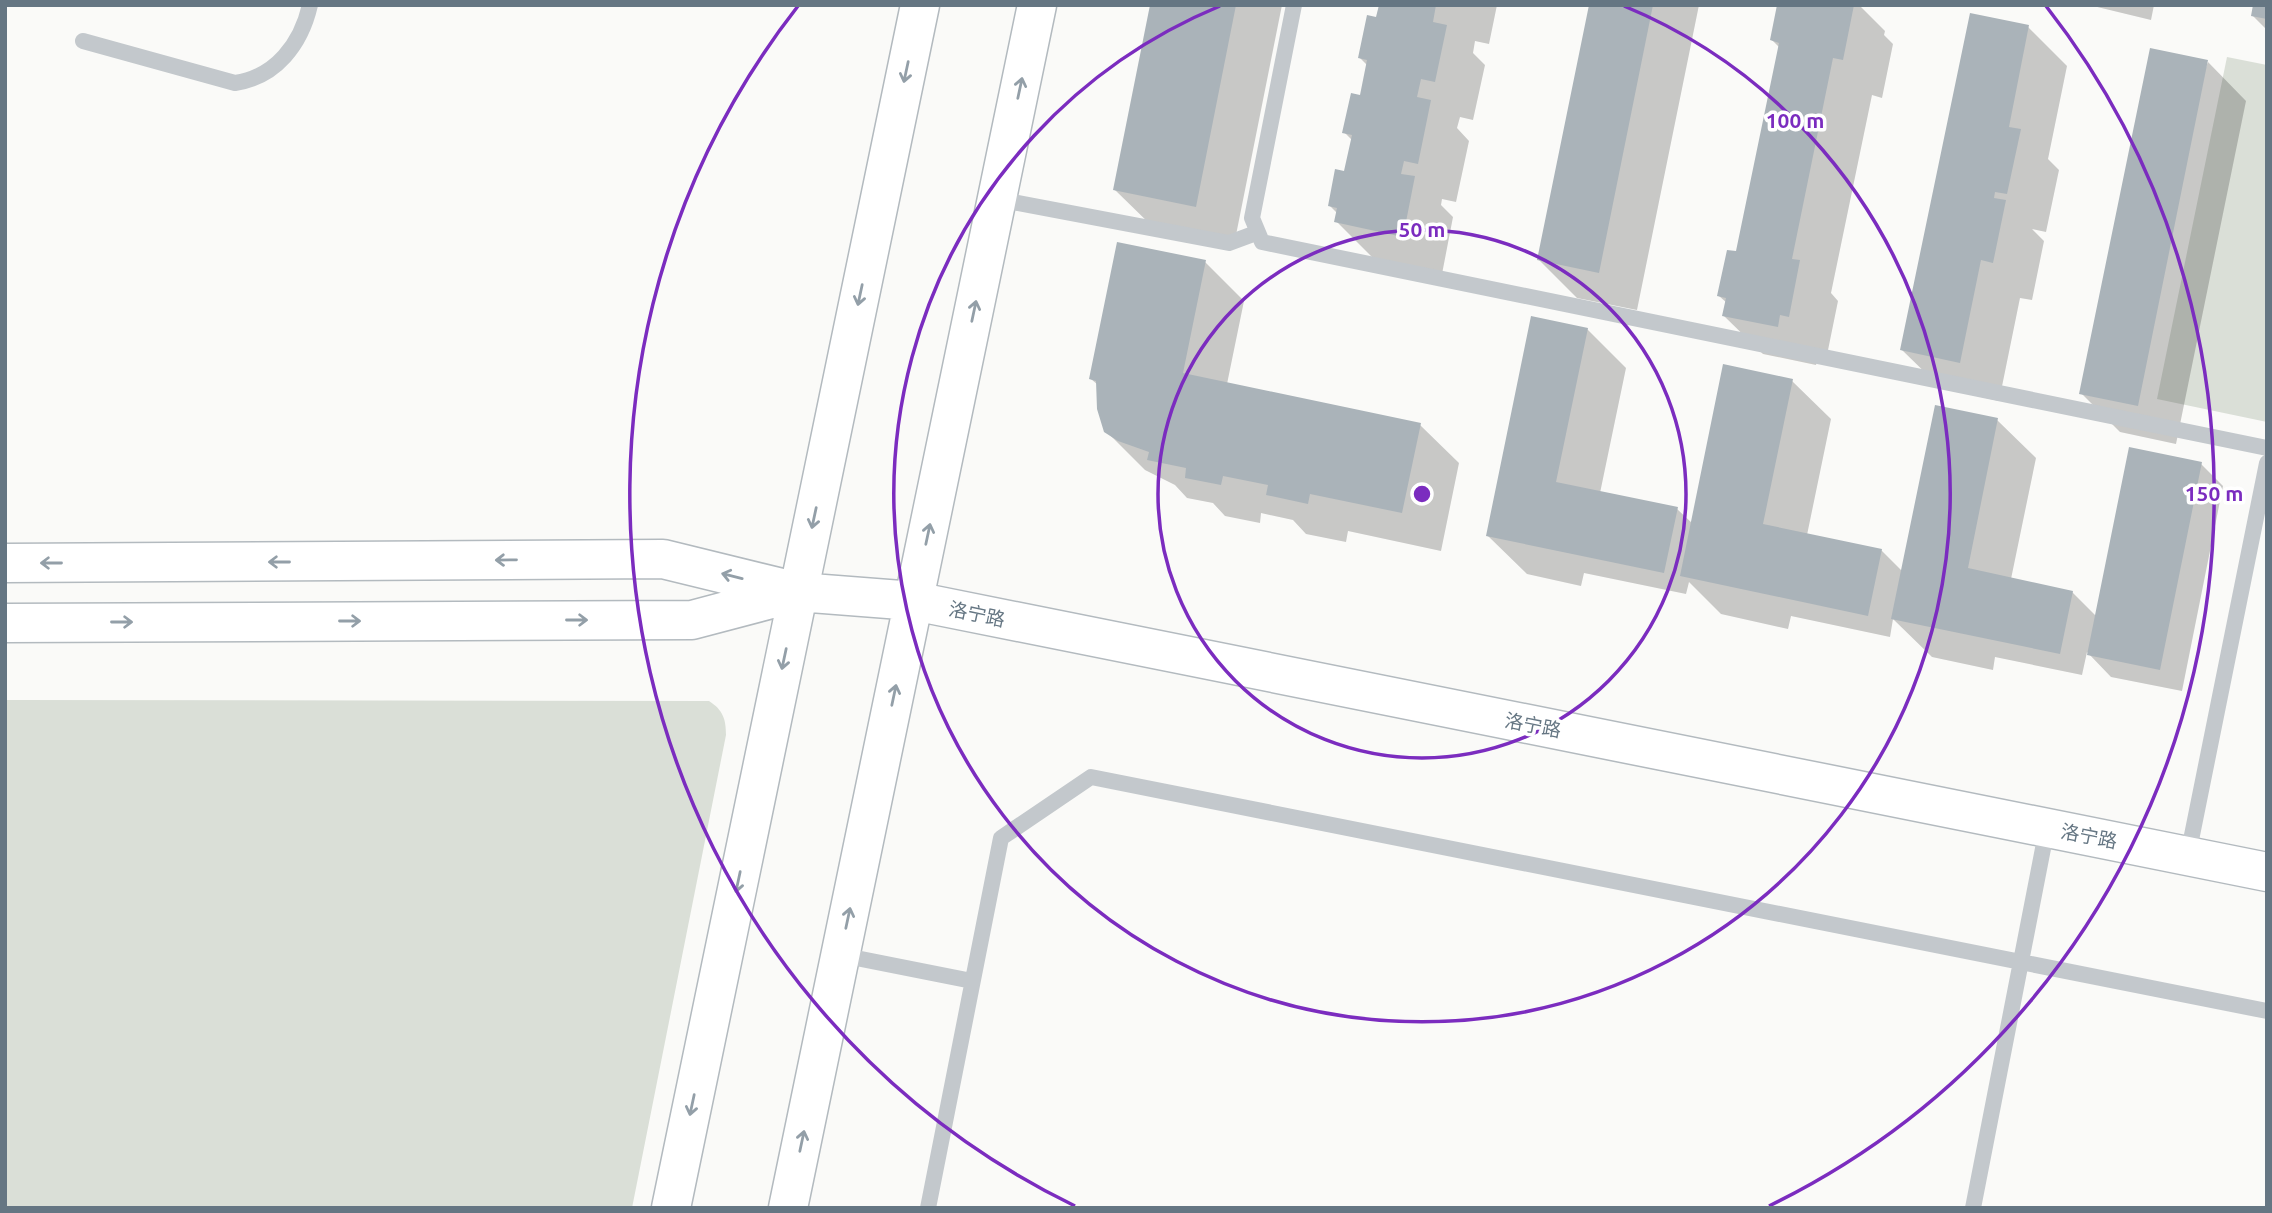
<svg xmlns="http://www.w3.org/2000/svg" width="2272" height="1213" font-family="Ubuntu,'Noto Sans SC',sans-serif">
	<style>
		.green { fill: #dadfd7 }
		.shadow { fill: #0003 }
		.building { fill: #aab3b9 }
		.lines { fill: none; stroke-linecap: round; stroke-linejoin: round }
		.secondary-casing { stroke: #b3babf; stroke-width: 41 }
		.lane { stroke: #c3c8cc; stroke-width: 16 }
		.secondary { stroke: #fff; stroke-width: 38 }
		.oneway { stroke: #939fa8 }
		.ring { fill: none; stroke: #7b2cbf; stroke-width: 3.5 }
		.labels { text-anchor: middle; dominant-baseline: central; stroke-width: 7; stroke-linejoin: round; paint-order: stroke }
		.street-label { font-size: 19px; fill: #657683; stroke: #fff }
		.centre { fill: #7b2cbf; stroke: #fff; stroke-width: 3.5 }
		.ring-label { font-size: 21px; text-anchor: middle; font-weight: bold; fill: #7b2cbf; stroke: #fff; stroke-width: 7; stroke-linejoin: round; paint-order: stroke }
	</style>
	<rect width="100%" height="100%" fill="#fafaf8"/>
	<path class="green" d="M2227,57L2267,65V422L2157,399Z
		M5,700L709,701C723,710 726,719 726,735L632,1208H5Z"/>
	<path class="shadow" d="M1152,5H1282L1234,245L1154,228L1115,190Z
		M1380,5H1497L1489,44L1475,41L1473,53L1485,65L1473,120L1460,117L1457,128L1469,141L1456,202L1442,199L1441,205L1453,217L1442,274L1375,260L1336,221L1338,214L1330,206L1346,173L1353,141L1344,132L1362,98L1368,66L1360,58L1378,19Z
		M1591,5H1699L1637,310L1577,298L1538,259Z
		M1779,5H1859L1885,31L1884,35L1893,44L1882,98L1872,95L1831,293L1838,301L1827,355L1819,353L1816,365L1763,354L1724,316L1727,303L1719,296L1737,253L1779,47L1772,40Z
		M2089,5H2154L2151,20Z
		M2267,5V30L2253,16Z
		M2028,27L2067,66L2048,159L2059,170L2046,232L2032,229L2044,241L2032,300L2020,298L1999,401L1941,388L1902,350Z
		M2208,62L2246,101L2176,444L2120,432L2081,393Z
		M1205,262L1244,301L1227,384L1420,425L1459,463L1441,551L1348,531L1346,542L1306,534L1293,520L1261,513L1260,523L1225,516L1213,503L1187,498L1175,485L1145,470L1106,431L1098,385L1091,379Z
		M1587,329L1626,368L1600,493L1677,509L1693,524L1792,381L1831,419L1807,535L1881,550L1903,572L1997,420L2036,458L2011,579L2072,592L2097,617L2201,464L2223,486L2182,691L2111,677L2087,652L2082,675L1995,657L1993,670L1932,657L1893,619L1890,637L1791,616L1788,629L1721,614L1689,582L1686,594L1584,573L1581,586L1527,574L1488,536Z"/>
	<path class="building" d="M1150,5H1236L1196,207L1113,190Z
		M1379,5H1436L1433,22L1447,25L1435,82L1421,79L1417,97L1431,100L1418,164L1404,161L1401,174L1415,176L1403,237L1334,222L1337,208L1328,206L1335,169L1344,171L1352,135L1342,133L1351,93L1360,95L1367,60L1358,58L1367,15L1376,17Z
		M1589,5H1653L1599,273L1537,260Z
		M1777,5H1854L1843,60L1833,58L1792,259L1800,260L1789,317L1780,315L1778,327L1722,316L1726,298L1717,296L1727,250L1736,251L1779,43L1770,40Z
		M2253,5H2267V19L2251,16Z
		M1970,13L2029,25L2009,127L2021,129L2007,194L1995,192L1994,198L2006,200L1993,263L1981,260L1960,363L1900,350Z
		M2150,48L2208,60L2138,406L2079,394Z
		M1117,242L1206,260L1183,373L1421,423L1402,513L1310,494L1308,504L1266,495L1268,485L1223,476L1221,485L1185,478L1186,468L1147,460L1149,452L1118,441L1104,432L1097,409L1096,381L1089,379Z
		M1531,316L1588,328L1556,482L1678,507L1664,573L1486,536Z
		M1723,364L1793,379L1763,524L1882,549L1868,616L1680,576Z
		M1935,405L1998,418L1968,568L2073,591L2060,654L1891,619Z
		M2129,447L2202,462L2160,670L2087,655Z"/>
	<g class="lines">
		<defs>
			<path id="secondary" d="M5,563L663,559L798,592L914,601L2267,872
				M5,623L692,620L794,593
				M671,1208L920,5
				M788,1208L1037,5"/>
		</defs>
		<use href="#secondary" class="secondary-casing"/>
		<path class="lane" d="M1294,5L1252,218L1262,242L2267,448
			M83,41L235,83C276,77 301,44 310,5
			M997,199L1229,243L1256,233
			M2188,855L2267,463
			M841,955L972,981
			M928,1208L1001,838L1091,777L2267,1011
			M1973,1208L2047,828"/>
		<use href="#secondary" class="secondary"/>
	</g>
	<defs><path id="oneway-shaft" d="M-6 0H5M1.5-3L5.5 0L1.5 3" fill="none" stroke-width="1.6" stroke-linecap="round" stroke-linejoin="round" transform="scale(1.75)"/></defs>
	<g class="oneway">
		<use href="#oneway-shaft" transform="translate(906 72) rotate(102)"/>
		<use href="#oneway-shaft" transform="translate(1020 88) rotate(-78)"/>
		<use href="#oneway-shaft" transform="translate(860 295) rotate(102)"/>
		<use href="#oneway-shaft" transform="translate(974 311) rotate(-78)"/>
		<use href="#oneway-shaft" transform="translate(814 518) rotate(102)"/>
		<use href="#oneway-shaft" transform="translate(928 534) rotate(-78)"/>
		<use href="#oneway-shaft" transform="translate(506 560) rotate(179)"/>
		<use href="#oneway-shaft" transform="translate(279 562) rotate(180)"/>
		<use href="#oneway-shaft" transform="translate(51 563) rotate(180)"/>
		<use href="#oneway-shaft" transform="translate(732 576) rotate(-166)"/>
		<use href="#oneway-shaft" transform="translate(577 620)"/>
		<use href="#oneway-shaft" transform="translate(350 621)"/>
		<use href="#oneway-shaft" transform="translate(122 622)"/>
		<use href="#oneway-shaft" transform="translate(784 659) rotate(102)"/>
		<use href="#oneway-shaft" transform="translate(894 695) rotate(-78)"/>
		<use href="#oneway-shaft" transform="translate(738 882) rotate(102)"/>
		<use href="#oneway-shaft" transform="translate(848 918) rotate(-78)"/>
		<use href="#oneway-shaft" transform="translate(692 1105) rotate(102)"/>
		<use href="#oneway-shaft" transform="translate(802 1141) rotate(-78)"/>
	</g>
	<g class="ring">
		<circle cx="1422" cy="494" r="264"/>
		<path d="M1624 6A528 528 0 1 1 1220 6"/>
		<path d="M1075 1206A792 792 0 0 1 798 6M2046 6A792 792 0 0 1 1769 1206"/>
	</g>
	<g class="labels">
		<g class="street-label">
			<text transform="translate(977 614) rotate(12)">洛宁路</text>
			<text transform="translate(1533 725) rotate(11)">洛宁路</text>
			<text transform="translate(2089 836) rotate(11)">洛宁路</text>
		</g>
	</g>
	<circle cx="1422" cy="494" r="10" class="centre"/>
	<g class="ring-label">
		<text x="1795" y="128">100 m</text>
		<text x="1422" y="237">50 m</text>
		<text x="2214" y="501">150 m</text>
	</g>
	<rect width="2272" height="1213" fill="none" stroke="#657683" stroke-width="14"/>
</svg>
